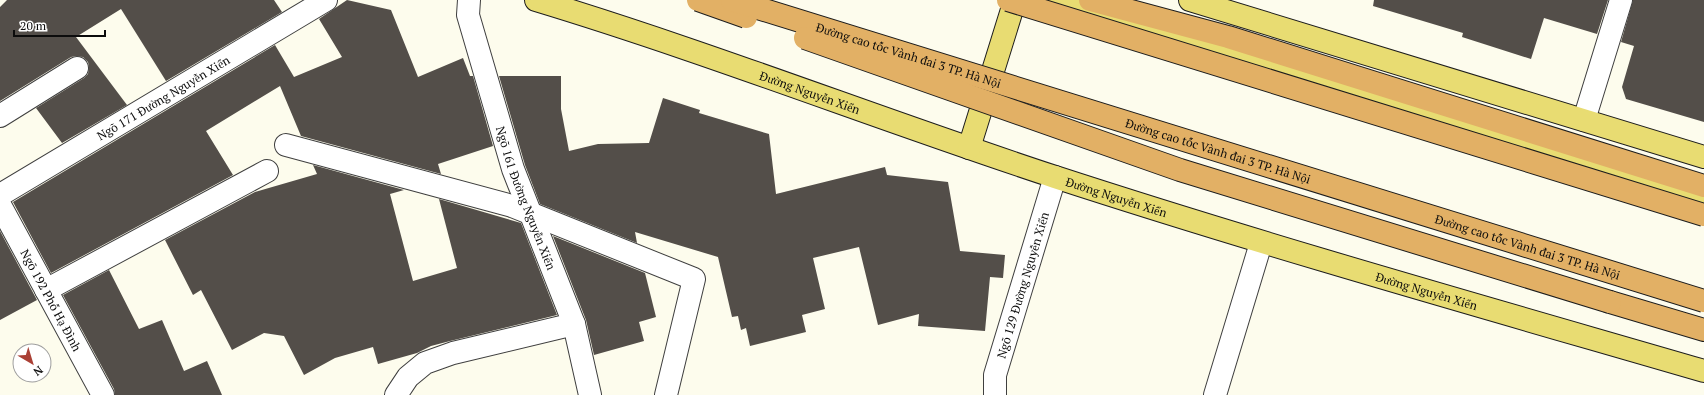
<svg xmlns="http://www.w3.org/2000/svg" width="1704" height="395" font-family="'PT Serif',serif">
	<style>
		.building { fill: #534e49 }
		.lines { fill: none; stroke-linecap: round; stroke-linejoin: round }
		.minor-casing { stroke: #3f3f3f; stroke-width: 24 }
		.major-casing { stroke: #1d1d1d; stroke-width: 24 }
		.highway-casing { stroke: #1d1d1d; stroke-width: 24 }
		.minor { stroke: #fff; stroke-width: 22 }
		.major { stroke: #e8dc72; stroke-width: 22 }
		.highway { stroke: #e2b065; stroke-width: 22 }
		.highway-bridge-casing { stroke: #1d1d1d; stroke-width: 24; stroke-linecap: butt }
		.highway-bridge { stroke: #e2b065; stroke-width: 22 }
		.labels { text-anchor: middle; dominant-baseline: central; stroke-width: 4; stroke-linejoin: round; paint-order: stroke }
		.street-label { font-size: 12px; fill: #0c0c0c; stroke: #fff }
	</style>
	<rect width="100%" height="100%" fill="#fdfced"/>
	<path class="building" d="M7,0H274L282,12L166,81L121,9L76,37L127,105L62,143L36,108L84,78L88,74L89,67L88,62L83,57L76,56L71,57L0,101V7Z
		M347,0L391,10L418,77L463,58L470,76H473L493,146L438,164L441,174L301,136L280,86L206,131L233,175L51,273L13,202L275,45L294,77L342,57L319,19Z
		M1374,0H1608L1597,34L1544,18L1531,59L1462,37L1463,33L1373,6Z
		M1633,0H1704V122L1626,99L1622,87L1634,46L1621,42Z
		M499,76H561V109L569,151L598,144L649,143L663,98L700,110L699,113L769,134L776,194L885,167L887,175L948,182L960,251L1005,255L1003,278L990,277L985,331L918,326L919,314L878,325L859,247L813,258L825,309L802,315L806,332L750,346L746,328L741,330L738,316L732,317L718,257L635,232L637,243L540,204L525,165Z
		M313,165L404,190L390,194L413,281L457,268L439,199L521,223L557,315L450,341L431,346L417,353L378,364L373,347L335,358L304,375L284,336L264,333L232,350L201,290L193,295L165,240L255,192L317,174Z
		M0,231L37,300L0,320Z
		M553,236L645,273L656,317L639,322L644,341L594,355L586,320Z
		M109,270L139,329L162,320L184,371L207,361L222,395H115L114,389L63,295Z"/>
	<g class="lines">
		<defs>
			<g id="minor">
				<path id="s1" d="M469,0L468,15L513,169L574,324L590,395"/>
				<path d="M0,116L77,68"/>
				<path d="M1584,120L1621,0"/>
				<path d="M286,145L512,206L694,279L666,395"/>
				<path id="s2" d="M0,195L326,0"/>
				<path id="s3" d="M0,205L103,395"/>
				<path d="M46,290L267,171"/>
				<path d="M396,395L408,377L425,363L453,353L574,324"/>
				<path id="s4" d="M995,395V375L1055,177"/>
				<path d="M1215,395L1261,243"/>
			</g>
			<g id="major">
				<path id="s5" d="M536,0C711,53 881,120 1055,177C1270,247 1487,308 1704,371"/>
				<path d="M1047,0L1402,105L1704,201"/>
				<path d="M1190,0L1704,157"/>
				<path d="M969,148L1015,0"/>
			</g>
			<path id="highway" d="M1090,0L1228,37L1704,186
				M1610,302L1704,330"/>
		</defs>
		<use href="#minor" class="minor-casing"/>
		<use href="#major" class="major-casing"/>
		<use href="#highway" class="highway-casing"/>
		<use href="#minor" class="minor"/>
		<use href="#major" class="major"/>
		<use href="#highway" class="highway"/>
		<defs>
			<g id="highway-bridge">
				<path d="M698,0L746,17"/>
				<path id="s6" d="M732,0L1704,301"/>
				<path d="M1008,0L1704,215"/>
				<path d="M805,38L1180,170L1610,302"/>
			</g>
		</defs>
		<use href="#highway-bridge" class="highway-bridge-casing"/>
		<use href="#highway-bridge" class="highway-bridge"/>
	</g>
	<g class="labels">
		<g class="street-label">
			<text stroke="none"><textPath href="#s6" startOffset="185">Đường cao tốc Vành đai 3 TP. Hà Nội</textPath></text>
			<text stroke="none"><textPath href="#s5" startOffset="289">Đường Nguyễn Xiển</textPath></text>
			<text stroke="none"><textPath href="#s2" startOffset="190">Ngõ 171 Đường Nguyễn Xiển</textPath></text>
			<text stroke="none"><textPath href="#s6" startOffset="509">Đường cao tốc Vành đai 3 TP. Hà Nội</textPath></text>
			<text stroke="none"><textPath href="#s5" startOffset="613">Đường Nguyễn Xiển</textPath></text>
			<text stroke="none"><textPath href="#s1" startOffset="207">Ngõ 161 Đường Nguyễn Xiển</textPath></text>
			<text stroke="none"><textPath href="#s6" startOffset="833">Đường cao tốc Vành đai 3 TP. Hà Nội</textPath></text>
			<text stroke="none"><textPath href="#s4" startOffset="114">Ngõ 129 Đường Nguyễn Xiển</textPath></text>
			<text stroke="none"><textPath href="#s5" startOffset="937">Đường Nguyễn Xiển</textPath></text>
			<text stroke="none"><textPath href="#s3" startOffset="108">Ngõ 192 Phố Hạ Đình</textPath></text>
		</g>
	</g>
	<g transform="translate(32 363) rotate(142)"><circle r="19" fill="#ffffff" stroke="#9e9e9e"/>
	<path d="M0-3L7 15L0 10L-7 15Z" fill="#aa4035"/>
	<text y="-6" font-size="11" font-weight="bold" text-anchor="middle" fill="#0c0c0c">N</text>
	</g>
	<path d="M14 30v6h91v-6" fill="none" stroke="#0c0c0c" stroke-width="2"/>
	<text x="20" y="30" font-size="12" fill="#0c0c0c" stroke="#ffffff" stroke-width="3" paint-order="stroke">20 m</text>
</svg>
